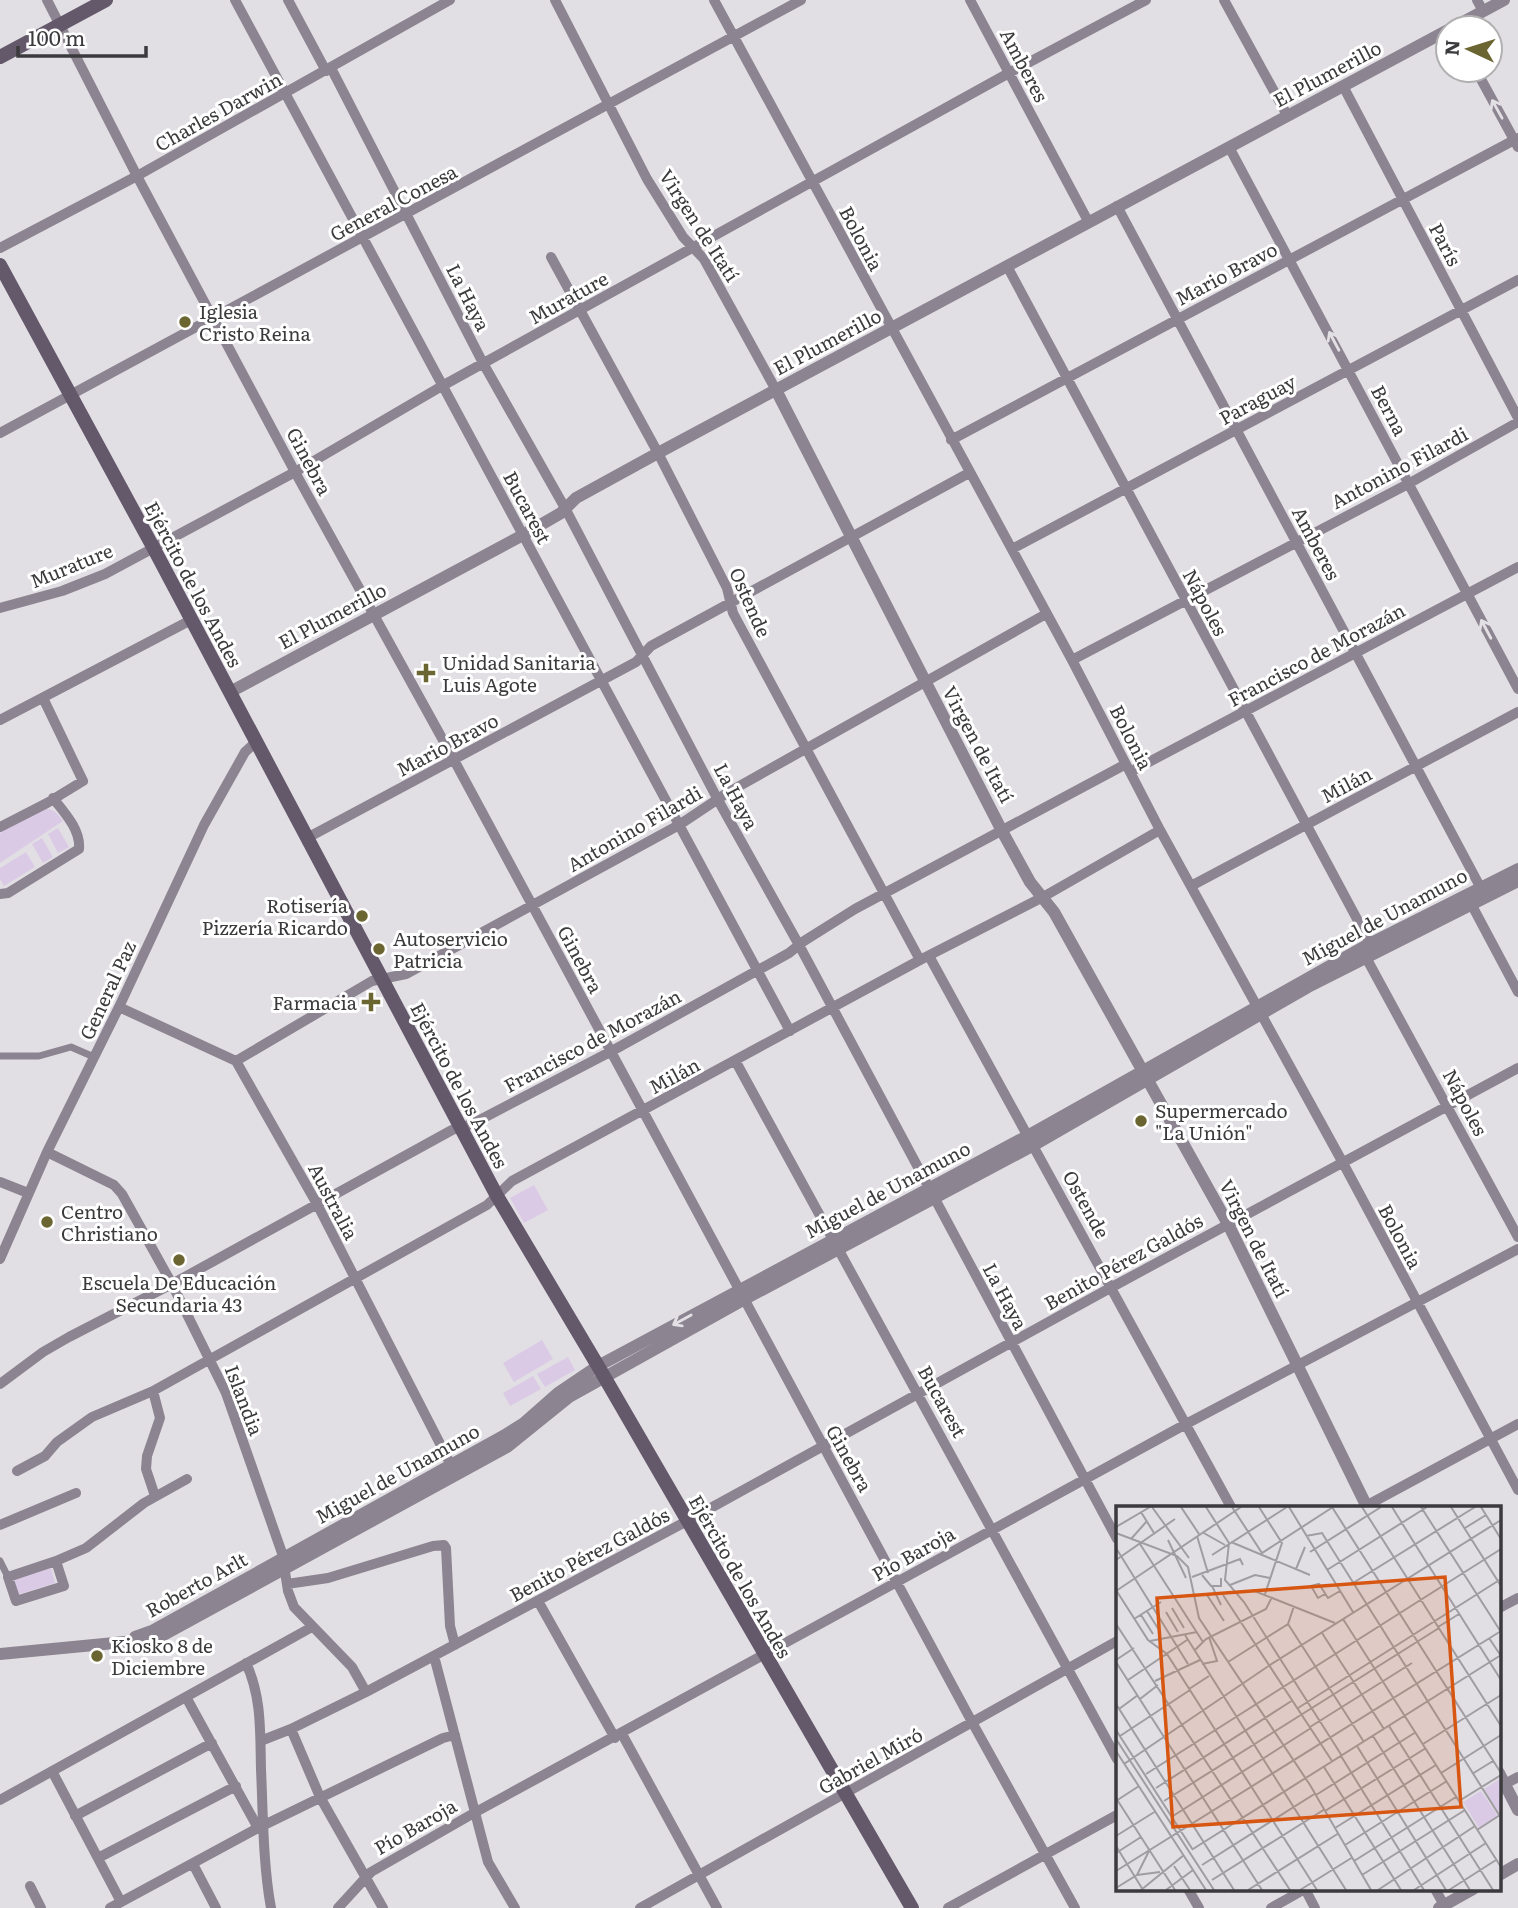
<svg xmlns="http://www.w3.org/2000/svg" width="1518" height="1908" font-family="Literata,serif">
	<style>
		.green { fill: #dbcae6 }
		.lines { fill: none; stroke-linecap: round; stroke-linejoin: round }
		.pedestrian { stroke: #8c8491; stroke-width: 7 }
		.minor { stroke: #8c8491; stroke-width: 10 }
		.tertiary { stroke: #8c8491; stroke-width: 12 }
		.secondary { stroke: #64586b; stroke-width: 14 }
		.oneway { stroke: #e2e0e4 }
		.poi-dot { fill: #6b6532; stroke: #fff; stroke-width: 2.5 }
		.labels { text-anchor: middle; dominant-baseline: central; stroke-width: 6; stroke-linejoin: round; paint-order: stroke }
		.street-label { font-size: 19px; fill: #3b3a3c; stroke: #fff }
		.poi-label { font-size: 19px; fill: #3b3a3c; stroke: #fff; text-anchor: start }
		.inset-road { fill: none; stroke: #9f9da1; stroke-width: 2 }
		.view { fill: #d75611; fill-opacity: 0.15; stroke: #d75611; stroke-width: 3.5 }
		.inset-edge { fill: none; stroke: #3b3a3c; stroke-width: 3.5 }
	</style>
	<rect width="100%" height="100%" fill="#e2dfe4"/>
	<path class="green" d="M41,809C53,808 56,812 63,821L0,863V833Z
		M58,828L69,847L58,853L48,834Z
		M42,838L53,857L43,863L32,844Z
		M26,852L35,867L4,886L0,879V868Z
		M534,1185L548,1210L524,1223L510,1198Z
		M542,1340L553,1359L514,1382L503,1363Z
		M568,1357L575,1370L545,1387L537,1374Z
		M533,1376L541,1389L510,1406L503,1393Z
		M51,1568L55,1583L17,1595L13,1580Z"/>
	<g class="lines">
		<path class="pedestrian" d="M0,1056H39L71,1047L94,1057
			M0,1561L8,1577"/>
		<path class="minor" d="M47,0L137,176L295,472L454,760L972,1722L1075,1908
			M235,0L790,1031
			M288,0L326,71
			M555,0L647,179L683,237L704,259L776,390
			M714,0L1072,660L1160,830L1343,1163L1518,1490
			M970,0L1088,221
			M1224,0L1287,115
			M1477,0L1483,11
			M331,68L483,363L565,508L718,800L799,945L1117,1539
			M1476,70L1518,147
			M1343,86L1518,418
			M1229,147L1518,689
			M1117,206L1484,894
			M0,248L137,176L450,0
			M551,257L658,453L727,588L733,613L920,960
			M1007,266L1372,947
			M0,433L801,0
			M951,440L1518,138
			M1012,549L1518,280
			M0,608L62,591L105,574L295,472L442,386L1009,73L1146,0
			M1072,660L1408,484L1518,422
			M0,720L191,620
			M1130,772L1518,567
			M0,827L47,803L83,781L43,698
			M307,838L636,662L651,646L969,473
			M1191,886L1518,712
			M0,894L8,893L79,849C81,830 64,812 53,798
			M1468,898L1518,992
			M1363,952L1518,1237
			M929,956L1231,1507
			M119,1007L236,1061L317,1204L453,1469
			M236,1061L372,981L406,974L679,825L727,793L1046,614
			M736,1062L1117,1759
			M47,1152L114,1185L122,1194L172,1284L226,1393L282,1553L288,1591L294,1607L352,1667L366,1692
			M0,1182L28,1193
			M0,1259L47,1152L119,1007L204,825L245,752L256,742
			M0,1384L43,1352L69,1337L172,1284L452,1130L472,1124L610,1052L789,953L804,941L855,909L1126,764
			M153,1391L160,1418L147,1456L146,1469L155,1496
			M17,1471L45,1456L57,1442L92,1417L153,1391L487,1205L512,1181L920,960L1043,897L1160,830
			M1364,1507L1518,1424
			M0,1525L76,1493
			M56,1561L64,1586L16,1601L8,1577L56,1561L86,1548L144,1503L187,1479
			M287,1584L328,1578L433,1546L444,1545L446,1548L450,1626L455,1645
			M538,1601L615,1738
			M1499,1608L1518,1598
			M434,1656L488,1862L515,1908
			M246,1663C262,1697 260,1733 261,1769C263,1813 263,1865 271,1908
			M186,1697L258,1828
			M291,1729L320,1797L383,1908
			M622,1734L717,1908
			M263,1740L291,1729L366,1692L687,1521L1112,1287L1518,1068
			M52,1771L121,1902
			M1499,1787L1518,1777
			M0,1800L312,1627
			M75,1816L212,1743
			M98,1858L236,1786
			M193,1864L216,1908
			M30,1886L41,1908
			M1188,1889L1199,1908
			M1305,1889L1315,1908
			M1435,1889L1444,1905
			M110,1908L258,1828L443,1738L455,1735
			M338,1908L371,1872L474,1813L1186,1424L1518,1249
			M640,1908L1117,1641
			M948,1908L1117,1815
			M1271,1908L1305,1889"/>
		<path class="tertiary" d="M1452,28L1504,0
			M776,390L1002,831L1030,882L1054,912L1228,1224L1367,1507
			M230,692L523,535L561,513L576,498L658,453L1448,30
			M135,1637L152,1631L505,1435L524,1423L558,1393L598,1366L1029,1135L1369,944L1518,869
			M0,1654L156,1639L507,1447L569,1397L743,1300L1034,1145L1308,987L1518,881
			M1499,1773L1518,1810
			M1499,1875L1518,1864
			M1439,1908L1473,1889"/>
		<path class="secondary" d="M0,57L106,0
			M0,265L153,547L497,1196L598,1366L912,1908"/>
	</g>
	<defs><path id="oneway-shaft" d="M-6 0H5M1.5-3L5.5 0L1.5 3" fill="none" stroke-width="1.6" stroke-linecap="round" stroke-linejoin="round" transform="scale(1.75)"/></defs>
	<g class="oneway">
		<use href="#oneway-shaft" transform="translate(1497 109) rotate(-119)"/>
		<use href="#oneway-shaft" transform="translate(1334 341) rotate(-118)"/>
		<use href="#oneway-shaft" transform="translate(1486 629) rotate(-118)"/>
		<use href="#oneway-shaft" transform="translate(682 1320) rotate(151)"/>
	</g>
	<g class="poi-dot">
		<circle cx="185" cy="322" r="7"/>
		<path d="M422.5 662.5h7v7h7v7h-7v7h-7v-7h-7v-7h7z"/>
		<circle cx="362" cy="916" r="7"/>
		<circle cx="379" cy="949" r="7"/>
		<path d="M367.5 991.5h7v7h7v7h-7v7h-7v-7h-7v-7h7z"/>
		<circle cx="1141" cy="1121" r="7"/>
		<circle cx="47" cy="1222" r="7"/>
		<circle cx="179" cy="1260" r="7"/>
		<circle cx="97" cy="1656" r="7"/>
	</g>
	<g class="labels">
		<g class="street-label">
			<text transform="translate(1025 65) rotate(62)">Amberes</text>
			<text transform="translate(1327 73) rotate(-28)">El Plumerillo</text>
			<text transform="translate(218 111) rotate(-29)">Charles Darwin</text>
			<text transform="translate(393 202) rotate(-28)">General Conesa</text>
			<text transform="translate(700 225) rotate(57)">Virgen de Itatí</text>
			<text transform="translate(862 238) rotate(62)">Bolonia</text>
			<text transform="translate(1446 244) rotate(62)">París</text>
			<text transform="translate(1226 273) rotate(-28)">Mario Bravo</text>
			<text transform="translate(469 297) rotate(63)">La Haya</text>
			<text transform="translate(568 297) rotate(-29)">Murature</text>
			<text transform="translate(827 341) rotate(-28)">El Plumerillo</text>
			<text transform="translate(1257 399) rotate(-28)">Paraguay</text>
			<text transform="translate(1390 410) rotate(62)">Berna</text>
			<text transform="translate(310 461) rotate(62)">Ginebra</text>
			<text transform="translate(1399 467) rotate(-28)">Antonino Filardi</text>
			<text transform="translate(528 507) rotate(62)">Bucarest</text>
			<text transform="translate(1317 543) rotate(62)">Amberes</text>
			<text transform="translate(71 565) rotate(-22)">Murature</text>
			<text transform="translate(194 584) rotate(62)">Ejército de los Andes</text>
			<text transform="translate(751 602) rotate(66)">Ostende</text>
			<text transform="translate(1206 602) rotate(62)">Nápoles</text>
			<text transform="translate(332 615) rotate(-28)">El Plumerillo</text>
			<text transform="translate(1316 654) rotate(-28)">Francisco de Morazán</text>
			<text transform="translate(1132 737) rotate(63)">Bolonia</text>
			<text transform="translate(447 744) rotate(-28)">Mario Bravo</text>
			<text transform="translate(979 744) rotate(62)">Virgen de Itatí</text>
			<text transform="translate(1346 784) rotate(-28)">Milán</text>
			<text transform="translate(737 796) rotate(62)">La Haya</text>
			<text transform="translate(634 828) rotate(-30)">Antonino Filardi</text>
			<text transform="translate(1384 916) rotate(-28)">Miguel de Unamuno</text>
			<text transform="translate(581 959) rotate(62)">Ginebra</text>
			<text transform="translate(107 990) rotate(-65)">General Paz</text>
			<text transform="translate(592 1040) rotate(-28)">Francisco de Morazán</text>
			<text transform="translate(674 1075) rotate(-28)">Milán</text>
			<text transform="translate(460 1085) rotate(62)">Ejército de los Andes</text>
			<text transform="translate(1466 1102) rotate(62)">Nápoles</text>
			<text transform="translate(887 1189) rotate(-28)">Miguel de Unamuno</text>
			<text transform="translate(334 1201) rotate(62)">Australia</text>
			<text transform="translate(1087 1204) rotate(61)">Ostende</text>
			<text transform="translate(1401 1236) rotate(62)">Bolonia</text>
			<text transform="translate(1255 1238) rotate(63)">Virgen de Itatí</text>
			<text transform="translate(1123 1261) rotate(-29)">Benito Pérez Galdós</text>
			<text transform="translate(1006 1296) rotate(62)">La Haya</text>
			<text transform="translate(245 1400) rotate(69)">Islandia</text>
			<text transform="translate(943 1401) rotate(61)">Bucarest</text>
			<text transform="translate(850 1458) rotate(61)">Ginebra</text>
			<text transform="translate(397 1473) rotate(-29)">Miguel de Unamuno</text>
			<text transform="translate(913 1553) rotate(-29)">Pío Baroja</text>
			<text transform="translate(589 1554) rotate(-28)">Benito Pérez Galdós</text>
			<text transform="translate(741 1576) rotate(60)">Ejército de los Andes</text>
			<text transform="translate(196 1584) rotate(-29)">Roberto Arlt</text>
			<text transform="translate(870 1760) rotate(-29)">Gabriel Miró</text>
			<text transform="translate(415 1826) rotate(-30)">Pío Baroja</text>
		</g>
		<g class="poi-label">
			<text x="199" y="311">Iglesia<tspan x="199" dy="22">Cristo Reina</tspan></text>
			<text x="442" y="662">Unidad Sanitaria<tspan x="442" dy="22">Luis Agote</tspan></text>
			<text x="348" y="905" text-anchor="end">Rotisería<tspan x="348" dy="22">Pizzería Ricardo</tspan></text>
			<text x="393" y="938">Autoservicio<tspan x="393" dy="22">Patricia</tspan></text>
			<text x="357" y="1002" text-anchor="end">Farmacia</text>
			<text x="1155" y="1110">Supermercado<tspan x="1155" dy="22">"La Unión"</tspan></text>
			<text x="61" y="1211">Centro<tspan x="61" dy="22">Christiano</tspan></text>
			<text x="179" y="1282" text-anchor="middle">Escuela De Educación<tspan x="179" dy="22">Secundaria 43</tspan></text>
			<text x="111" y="1645">Kiosko 8 de<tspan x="111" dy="22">Diciembre</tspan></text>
		</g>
	</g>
	<g transform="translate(1116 1506)">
		<rect width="385" height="385" fill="#e2dfe4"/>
		<path d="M385,272V307L383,308L368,283ZM365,285L382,310L363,322L347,296Z" fill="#dbcae6"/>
		<path class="inset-road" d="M36,1L73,52M65,1L83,28M90,1L113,37M116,1L146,47L217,1M143,1L166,37L149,88M173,1L237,106M216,1L385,267M246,1L385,220M276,1L312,59M305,1L385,126M335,1L385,80M365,1L385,33M25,6L38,27M0,21L34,1M349,22L370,9M86,26L109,39M0,27L61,50L72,61L83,112L194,279L255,384M81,30L92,67M190,30L206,27L385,312M15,33L31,15M52,34L70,72M115,36L194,69M113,37L109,74L128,96L226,250M24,38L87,136M0,42L72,158M194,46L265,1M96,49L171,1M0,54L59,13M313,60L385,174M180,63L189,41M211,64L311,1M86,69L95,80H105V72M76,71L124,53L127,59M237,77L359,1M114,79L139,69L154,72M96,80L105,99M0,84L32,134L51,148L201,384M136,84L219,117M0,85L125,1M209,88L202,92L195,80L203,78L212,92L224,85M91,89L108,115M107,89L216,255M56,102L68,122M31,105L43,124M50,106L62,126M25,109L37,128M18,113L45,96M227,113L385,361M0,118L174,384M172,118L248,236M322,121L343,108M206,127L268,223M69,129L230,384M373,132L385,150M34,135L81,126M78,145L90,133L150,103L156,91M0,154L18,142M0,156L146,384M112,156L172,118L178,100M86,158L101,155L93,131M12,174L71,134M39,175L84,154M73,183L93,170M24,193L42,179M0,198L118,384M182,202L385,73M3,203L22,189M273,220L377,384M194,221L296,157M0,224L77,344M4,230L74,184M257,230L354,384M0,233L98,384M307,238L385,189M241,240L330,384M0,245L90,384M225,250L308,384M8,258L154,159L385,14M208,261L285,384M325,267L385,229M30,268L385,43M356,268L377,255M40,282L177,194M200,289L300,226M0,292L59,384M0,295L23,280M48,295L323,122M343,295L385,269M209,305L310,242M57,310L195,222M219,322L320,259M361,324L384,309M0,330L40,305M229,339L331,275M0,340L27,384M77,343L385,149M0,347L25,331M238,355L340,291M86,359L200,287M58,360L74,384M0,365L385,125M21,369L33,345M246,369L349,304M96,374L209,303M0,382L21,369L44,366M25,384L68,349M50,384L77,364M132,384L223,327M184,384L237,351M262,384L359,320M298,384L370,337M333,384L380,354"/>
		<path class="view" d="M329,71L345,301L57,321L41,92Z"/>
		<rect width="385" height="385" class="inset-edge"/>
	</g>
	<g transform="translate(1469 49) rotate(274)"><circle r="33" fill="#ffffff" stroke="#b1b0b1" stroke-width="2"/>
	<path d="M0-5L12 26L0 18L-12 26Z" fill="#6b6532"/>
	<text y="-10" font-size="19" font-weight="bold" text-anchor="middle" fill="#3b3a3c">N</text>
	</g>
	<path d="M18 46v10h128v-10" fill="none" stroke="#3b3a3c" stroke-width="3.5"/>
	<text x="28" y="46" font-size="21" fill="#3b3a3c" stroke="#ffffff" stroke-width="5" paint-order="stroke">100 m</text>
</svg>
